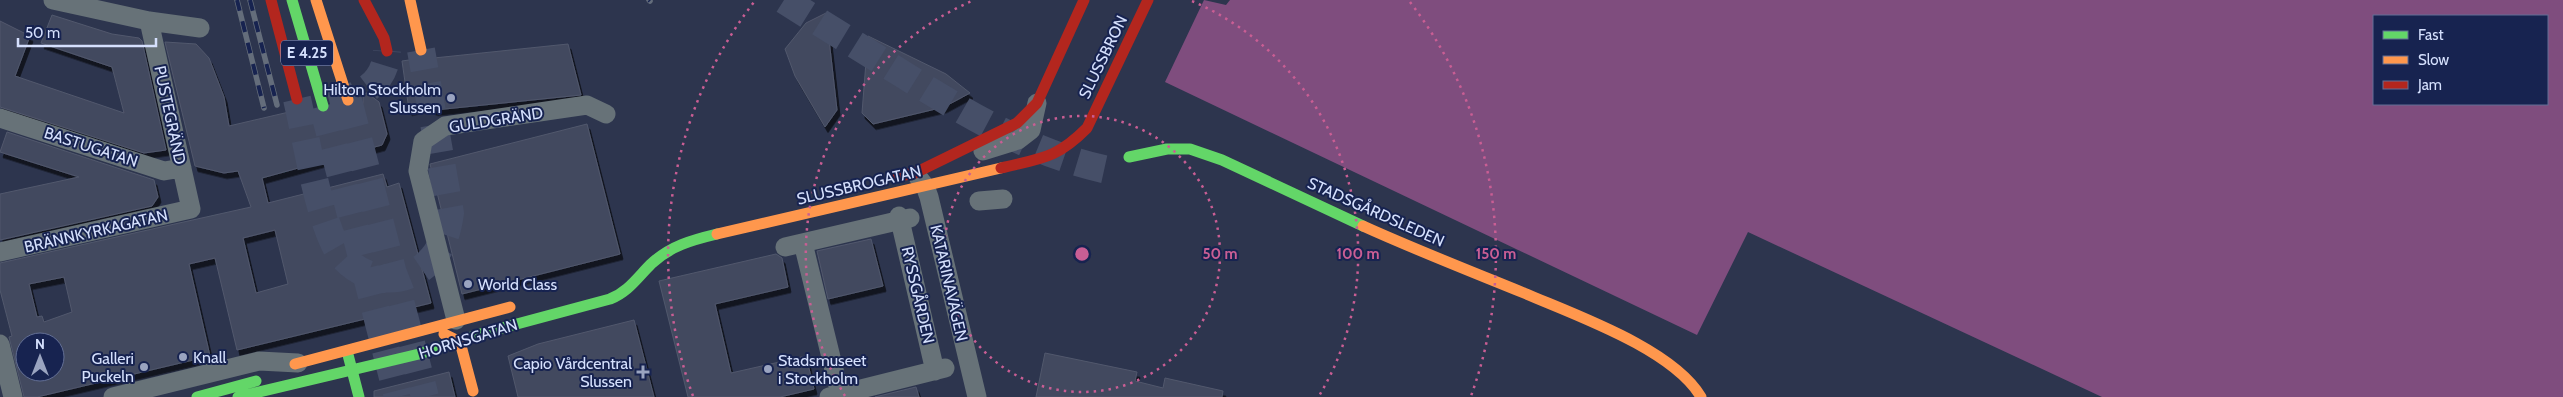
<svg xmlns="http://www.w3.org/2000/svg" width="2563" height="397" font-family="Cabin,sans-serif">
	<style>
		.water { fill: #7f4d7e; fill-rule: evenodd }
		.building { fill: #43495e; stroke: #51586d; fill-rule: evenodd; filter: url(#shadow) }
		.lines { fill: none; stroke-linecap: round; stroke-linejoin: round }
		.secondary-tunnel { stroke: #464f68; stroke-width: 28; stroke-dasharray: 28 14; stroke-linecap: butt }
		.highway-tunnel { stroke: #464f68; stroke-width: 28; stroke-dasharray: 28 14; stroke-linecap: butt }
		.street { stroke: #677278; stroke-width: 19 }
		.fast { stroke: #63d668; stroke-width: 11 }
		.slow { stroke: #ff974d; stroke-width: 11 }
		.jam { stroke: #b3261e; stroke-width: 11 }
		.rail-casing { stroke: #646d7b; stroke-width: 5.5 }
		.rail { stroke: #172350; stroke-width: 4; stroke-dasharray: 11; stroke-linecap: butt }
		.fast-bridge { stroke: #63d668; stroke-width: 11 }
		.slow-bridge { stroke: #ff974d; stroke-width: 11 }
		.ring { fill: none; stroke: #c95e94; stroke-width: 2.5; stroke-dasharray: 2.5 5 }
		.poi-dot { fill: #9aa4c0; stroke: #172350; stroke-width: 2 }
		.labels { text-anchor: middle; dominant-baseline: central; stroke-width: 4; stroke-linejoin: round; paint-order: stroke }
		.shield { fill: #172350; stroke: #9ca7c9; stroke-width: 1 }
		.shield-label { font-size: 15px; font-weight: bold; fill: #d5e0fd }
		.street-label { font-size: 16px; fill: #d5e0fd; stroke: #172350 }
		.poi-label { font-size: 16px; fill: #d5e0fd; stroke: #172350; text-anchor: end }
		.centre { fill: #c95e94; stroke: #172350; stroke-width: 2.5 }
		.ring-label { font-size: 15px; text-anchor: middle; font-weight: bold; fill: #c95e94; stroke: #172350; stroke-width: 4; stroke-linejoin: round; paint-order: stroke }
	</style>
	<defs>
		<filter id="shadow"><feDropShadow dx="3" dy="5.5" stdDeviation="0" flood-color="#0009"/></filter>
	</defs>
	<rect width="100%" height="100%" fill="#2d354e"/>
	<path class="water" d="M1204,0L1226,5L1230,0H2563V397H2102L1748,232L1697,335L1165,82ZM2374,16H2547V104H2374Z"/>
	<path class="building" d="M826,13L837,110L825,127L795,76L785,49L806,23Z
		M52,15L112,34L139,38L142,41L166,150L144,153L0,107V21L30,36L15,76L124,113L112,67L41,43Z
		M868,36L946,74L970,93L944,107L873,124L862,113Z
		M165,42L196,44L209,58L224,97L229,126L289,112L300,114L308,110L313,118L320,121H327L334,117L337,111L345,115H353L359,111L363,103V94L367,93L379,102L387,134L382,145L262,178L268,203L383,174L387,187L399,183L431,303L237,350L215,258L189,264L210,356L37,397H24L9,337L12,336L0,290V263L251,207L238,171L224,173L195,166ZM275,230L288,284L256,293L243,238ZM64,277L72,312L44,322L42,316L37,317L29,284ZM25,342H55V372H25Z
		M568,44L581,95L435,110L426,106L409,110L402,61L409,60L416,65H424L434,58Z
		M587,124L620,254L462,294L430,164Z
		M7,132L154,180L158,197L152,206L0,240V194L79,177L0,152Z
		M871,239L883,286L828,299L817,251Z
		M776,254L782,258L788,287L715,304L731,373L806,356L814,389L780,397H688L659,281Z
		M634,320L654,397H518L508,356L538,344Z
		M1045,353L1137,372L1135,381L1163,388L1165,378L1223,391L1222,397H1036Z
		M449,372L455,397H374V391Z
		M916,387L919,397H875Z"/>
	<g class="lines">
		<path class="secondary-tunnel" d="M784,0C824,25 864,50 904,75C970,116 1039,158 1118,172"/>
		<path class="highway-tunnel" d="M297,99C307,142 316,204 334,243C347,271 382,287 411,274C437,262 446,241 450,213L421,50
			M348,100L425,397
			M330,104C359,96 385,86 387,51
			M323,106L398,397"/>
		<path class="street" d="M53,0L149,21L200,28
			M0,118L164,171L182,168
			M983,151L1018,140L1031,130L1037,103
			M918,177L925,186L929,197L977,397
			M979,201L1003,199
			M899,216L935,371
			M803,243L840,394
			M785,247L910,218
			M0,252L191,209L149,21
			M456,320L418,171L423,141L445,126L587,105L606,114
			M0,344L13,397
			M113,397L259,361L298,363
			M829,397L945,368"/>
		<path class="fast" d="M1129,157L1167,149H1190L1222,160L1363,226
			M347,351L359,397
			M197,397L256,381
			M238,397L419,354L487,332L610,299C628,292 637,278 651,264C670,246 692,240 717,234"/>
		<path class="slow" d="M410,0L421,50
			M1363,226C1416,250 1470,271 1524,293C1575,315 1673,349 1701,397
			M717,234L1001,168
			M444,334L460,342L473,391
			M295,364L510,307"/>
		<path class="jam" d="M271,0L297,99
			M364,0L384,38L387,51
			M1001,168C1042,158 1056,159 1087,128L1148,0
			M894,177L915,173L1017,123L1037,103L1084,0"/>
		<defs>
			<path id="rail" d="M237,0L264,108
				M250,0L277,105
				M649,0L650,1"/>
		</defs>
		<use href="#rail" class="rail-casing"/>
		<use href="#rail" class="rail"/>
		<path class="fast-bridge" d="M292,0L323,106"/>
		<path class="slow-bridge" d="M316,0L348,100"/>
	</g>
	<g class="ring">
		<circle cx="1082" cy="254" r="138"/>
		<path d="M845 396A276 276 0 0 1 972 1M1192 1A276 276 0 0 1 1319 396"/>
		<path d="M693 396A414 414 0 0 1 754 2M1410 2A414 414 0 0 1 1471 396"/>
	</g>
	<g class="poi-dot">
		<circle cx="451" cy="98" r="5"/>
		<circle cx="468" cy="284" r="5"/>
		<circle cx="183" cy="357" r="5"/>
		<circle cx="144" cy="367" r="5"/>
		<circle cx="768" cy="369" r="5"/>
		<path d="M640.5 364.5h5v5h5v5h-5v5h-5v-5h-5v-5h5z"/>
	</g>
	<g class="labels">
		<rect class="shield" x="281" y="40.5" width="52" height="25" rx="4"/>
		<g class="shield-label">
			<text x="307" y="53">E 4.25</text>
		</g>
		<g class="street-label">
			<text transform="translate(1103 57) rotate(-64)">SLUSSBRON</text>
			<text transform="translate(170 115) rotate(78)">PUSTEGRÄND</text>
			<text transform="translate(496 120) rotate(-9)">GULDGRÄND</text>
			<text transform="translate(91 147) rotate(18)">BASTUGATAN</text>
			<text transform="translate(859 185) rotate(-13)">SLUSSBROGATAN</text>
			<text transform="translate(1376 212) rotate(24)">STADSGÅRDSLEDEN</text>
			<text transform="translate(96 231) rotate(-13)">BRÄNNKYRKAGATAN</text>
			<text transform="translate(949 283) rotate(77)">KATARINAVÄGEN</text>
			<text transform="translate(918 295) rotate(77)">RYSSGÅRDEN</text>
			<text transform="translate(468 339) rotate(-17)">HORNSGATAN</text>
		</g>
		<g class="poi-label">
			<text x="441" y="89">Hilton Stockholm<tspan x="441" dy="18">Slussen</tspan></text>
			<text x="478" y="284" text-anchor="start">World Class</text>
			<text x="193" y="357" text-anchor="start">Knall</text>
			<text x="134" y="358">Galleri<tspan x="134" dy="18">Puckeln</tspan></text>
			<text x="778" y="360" text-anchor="start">Stadsmuseet<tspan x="778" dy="18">i Stockholm</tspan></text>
			<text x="632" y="363">Capio Vårdcentral<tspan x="632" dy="18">Slussen</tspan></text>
		</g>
	</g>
	<circle cx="1082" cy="254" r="8" class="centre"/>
	<g class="ring-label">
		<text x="1220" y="259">50 m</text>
		<text x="1358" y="259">100 m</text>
		<text x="1496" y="259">150 m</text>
	</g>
	<rect x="2373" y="15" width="175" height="90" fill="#172350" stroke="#636f95"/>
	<rect x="2383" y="31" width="25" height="8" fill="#63d668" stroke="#636f95"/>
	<text x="2418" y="40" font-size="15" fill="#d5e0fd">Fast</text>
	<rect x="2383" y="56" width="25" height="8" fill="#ff974d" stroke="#636f95"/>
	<text x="2418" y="65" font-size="15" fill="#d5e0fd">Slow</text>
	<rect x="2383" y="81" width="25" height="8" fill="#b3261e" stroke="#636f95"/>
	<text x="2418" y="90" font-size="15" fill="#d5e0fd">Jam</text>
	<g transform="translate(40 357)"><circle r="24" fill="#172350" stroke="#636f95"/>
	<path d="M0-4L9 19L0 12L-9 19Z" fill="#9aa4c0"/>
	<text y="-8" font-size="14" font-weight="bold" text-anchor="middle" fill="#d5e0fd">N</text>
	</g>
	<path d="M18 38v8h138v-8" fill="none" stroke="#d5e0fd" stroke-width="2.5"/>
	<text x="25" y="38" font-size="15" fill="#d5e0fd" stroke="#172350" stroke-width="4" paint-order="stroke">50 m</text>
</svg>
